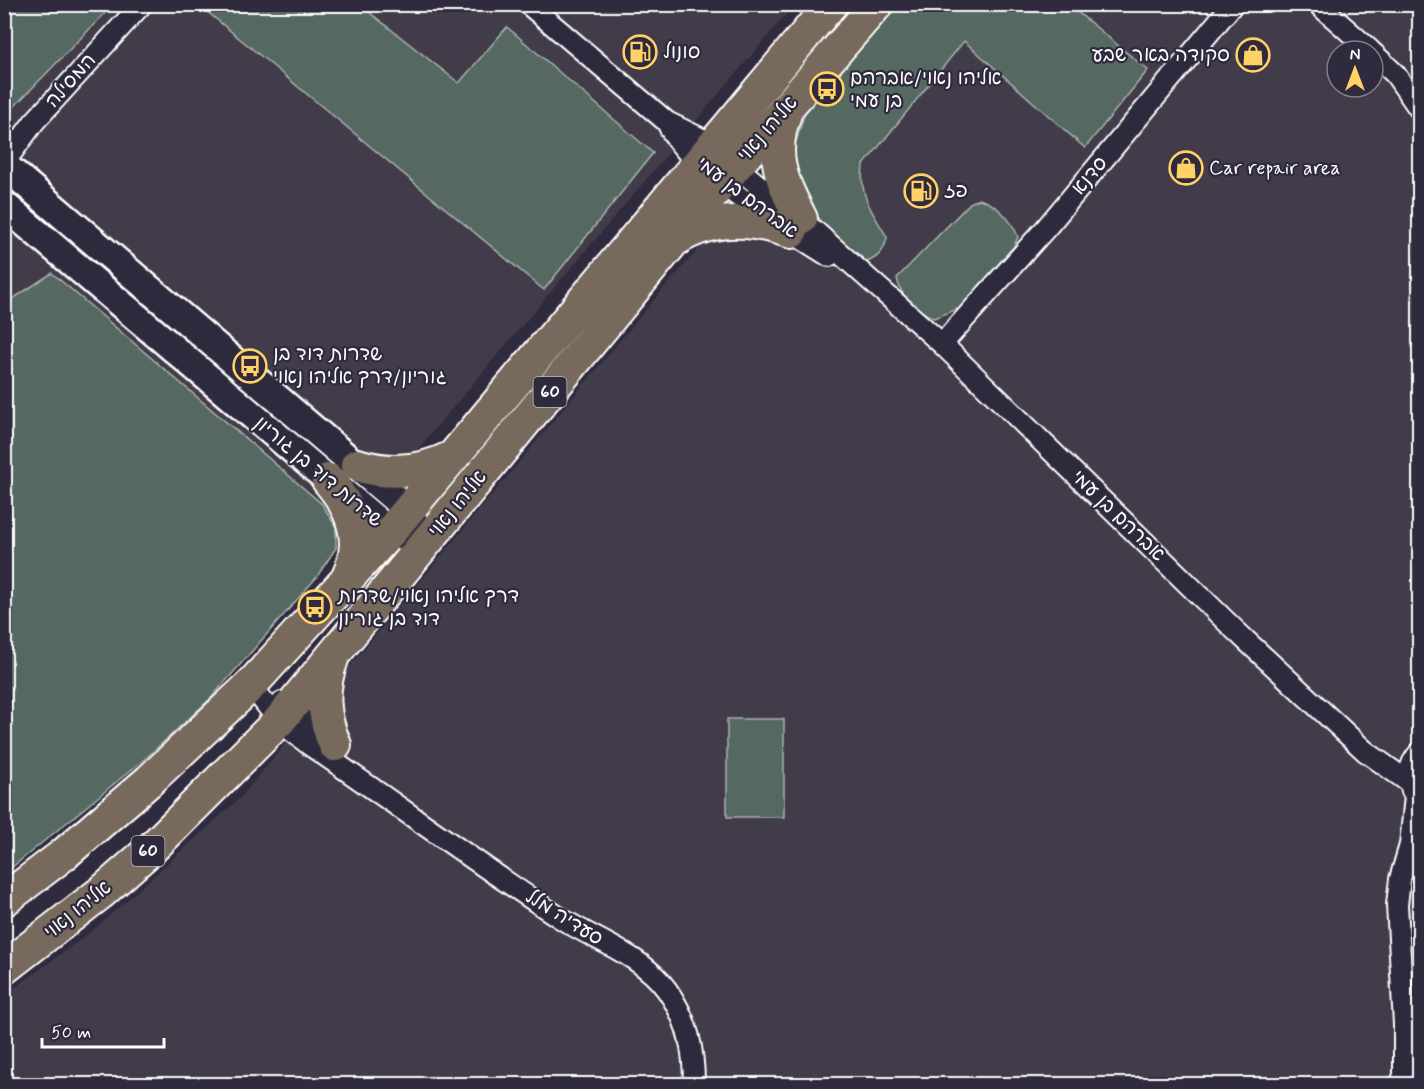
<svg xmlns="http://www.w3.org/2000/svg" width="1424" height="1089" font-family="Mynerve,'Playpen Sans Hebrew',sans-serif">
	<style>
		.built { fill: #433b48; fill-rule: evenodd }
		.green { fill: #556862; stroke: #aab4b0; stroke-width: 1.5 }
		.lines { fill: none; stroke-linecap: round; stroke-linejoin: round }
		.minor-casing { stroke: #fff; stroke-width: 24 }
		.secondary-casing { stroke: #fff; stroke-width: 32 }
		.trunk-casing { stroke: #fff; stroke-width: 36 }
		.minor { stroke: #2f2a3d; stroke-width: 20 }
		.secondary { stroke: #2f2a3d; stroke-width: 27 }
		.trunk { stroke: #77695c; stroke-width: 32 }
		.labels { text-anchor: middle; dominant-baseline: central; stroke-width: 4.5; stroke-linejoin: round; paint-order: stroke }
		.shield { fill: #2f2a3d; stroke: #c1bfc5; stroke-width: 1.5 }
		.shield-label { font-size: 18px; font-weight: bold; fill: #fff }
		.poi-label { font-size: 20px; fill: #fff; stroke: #2f2a3d; text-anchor: start }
		.street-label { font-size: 20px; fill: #fff; stroke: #2f2a3d }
	</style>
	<rect width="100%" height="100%" fill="#2f2a3d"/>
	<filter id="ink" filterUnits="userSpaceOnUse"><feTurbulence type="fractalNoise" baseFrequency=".0167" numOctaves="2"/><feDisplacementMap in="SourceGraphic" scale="12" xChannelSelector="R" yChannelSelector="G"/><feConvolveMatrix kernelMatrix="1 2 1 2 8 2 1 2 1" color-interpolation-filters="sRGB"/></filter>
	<g filter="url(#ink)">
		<path class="built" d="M5,5H794L406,463L152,738L5,870Z
			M912,5H1419V1084H5L4,996L97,927L241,797L658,295ZM1337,51H1373V87H1337Z"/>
		<path class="green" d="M5,4L113,5L5,116L4,5Z
			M199,5H360L459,83L507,27L653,153L544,290Z
			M896,5H1069L1148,70L1085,148L964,41L863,166C859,196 872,212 887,237C884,254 876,259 860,265L800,206L791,158L806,109Z
			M979,199C997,204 1012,220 1018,237L1014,246L960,308L934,318C915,309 901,299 897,278L970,203Z
			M52,273L322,504L336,527V548L316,578L211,698L147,757L5,873V304Z
			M727,719H784V817H727Z"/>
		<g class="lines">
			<defs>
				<path id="minor" d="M528,4L667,122L702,139L817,233L942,344L1237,632L1365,751L1410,783
					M1318,4L1371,51
					M1373,53L1395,74L1420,110
					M667,122C686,170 785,228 829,256
					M4,163L34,122L142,4
					M942,344L1046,228L1233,4
					M251,685L279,721L311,746C395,803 477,864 562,919C597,941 643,956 667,990C688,1020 694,1049 694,1084
					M282,702L330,740
					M1412,791C1407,777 1409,764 1420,752
					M1400,1084L1404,1076V1024L1397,905L1400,879L1410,845L1415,796"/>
				<path id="secondary" d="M4,165L408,510L425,544
					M4,205L390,532L410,539"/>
				<path id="trunk" d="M786,111C769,155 781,179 801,219
					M677,239C712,216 754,219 791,232
					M357,465C389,475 422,472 452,457
					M328,480C353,509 365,541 348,577
					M332,659C321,689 322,715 335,745
					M4,900L63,855L150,780L251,685L390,532L831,4
					M4,968L103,891L152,848L279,721L722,182L877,4"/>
			</defs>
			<use href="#minor" class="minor-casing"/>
			<use href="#secondary" class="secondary-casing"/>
			<use href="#trunk" class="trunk-casing"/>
			<use href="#minor" class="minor"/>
			<use href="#secondary" class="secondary"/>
			<use href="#trunk" class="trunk"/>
		</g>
	</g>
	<defs>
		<symbol id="fuel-ring" viewBox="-11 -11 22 22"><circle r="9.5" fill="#2f2a3d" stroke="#ffd166" stroke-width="1.5"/><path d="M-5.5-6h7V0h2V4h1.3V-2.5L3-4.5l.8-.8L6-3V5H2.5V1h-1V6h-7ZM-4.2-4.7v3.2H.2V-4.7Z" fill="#ffd166"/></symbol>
		<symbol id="shop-ring" viewBox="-11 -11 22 22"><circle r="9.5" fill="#2f2a3d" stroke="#ffd166" stroke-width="1.5"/><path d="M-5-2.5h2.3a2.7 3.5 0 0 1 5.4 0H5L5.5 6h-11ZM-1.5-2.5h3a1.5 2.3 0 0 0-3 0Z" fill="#ffd166"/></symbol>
		<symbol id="bus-ring" viewBox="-11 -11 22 22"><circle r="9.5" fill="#2f2a3d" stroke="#ffd166" stroke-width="1.5"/><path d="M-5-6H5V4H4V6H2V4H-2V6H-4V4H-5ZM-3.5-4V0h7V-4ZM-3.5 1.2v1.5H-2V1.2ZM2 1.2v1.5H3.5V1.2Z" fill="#ffd166"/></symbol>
	</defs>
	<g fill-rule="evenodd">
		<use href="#fuel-ring" x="621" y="33" width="38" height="38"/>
		<use href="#shop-ring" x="1234" y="36" width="38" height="38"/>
		<use href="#bus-ring" x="808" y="70" width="38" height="38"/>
		<use href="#shop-ring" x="1167" y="149" width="38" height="38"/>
		<use href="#fuel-ring" x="902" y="172" width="38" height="38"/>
		<use href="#bus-ring" x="231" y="347" width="38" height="38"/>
		<use href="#bus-ring" x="296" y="588" width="38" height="38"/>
	</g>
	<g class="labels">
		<g class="shield">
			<rect x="533.5" y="377" width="33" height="30" rx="4.5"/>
			<rect x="131.5" y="836" width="33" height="30" rx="4.5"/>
		</g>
		<g class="shield-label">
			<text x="550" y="392">60</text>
			<text x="148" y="851">60</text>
		</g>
		<g class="poi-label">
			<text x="663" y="52">סונול</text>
			<text x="1230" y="55" text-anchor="end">סקודה באר שבע</text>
			<text x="850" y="78">אליהו נאוי/אברהם<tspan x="850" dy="23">בן עמי</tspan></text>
			<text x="1209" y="168">Car repair area</text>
			<text x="944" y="191">פז</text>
			<text x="273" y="354">שדרות דוד בן<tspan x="273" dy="23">גוריון/דרך אליהו נאוי</tspan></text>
			<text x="338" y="596">דרך אליהו נאוי/שדרות<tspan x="338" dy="23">דוד בן גוריון</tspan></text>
		</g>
		<g class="street-label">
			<text transform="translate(71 81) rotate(-48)">המסילה</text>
			<text transform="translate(768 129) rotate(-49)">אליהו נאוי</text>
			<text transform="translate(1090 176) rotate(-50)">סדנא</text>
			<text transform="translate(747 198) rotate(37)">אברהם בן עמי</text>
			<text transform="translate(318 472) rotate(40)">שדרות דוד בן גוריון</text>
			<text transform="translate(458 504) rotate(-51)">אליהו נאוי</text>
			<text transform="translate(1118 516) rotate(44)">אברהם בן עמי</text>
			<text transform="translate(78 910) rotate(-39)">אליהו נאוי</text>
			<text transform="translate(564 918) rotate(32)">סעדיה מלל</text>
		</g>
	</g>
	<rect width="1424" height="1089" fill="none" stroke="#2f2a3d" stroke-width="24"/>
	<rect x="12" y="12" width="1400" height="1065" fill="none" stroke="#fff" stroke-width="2" filter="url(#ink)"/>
	<g transform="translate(1355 69)"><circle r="28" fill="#2f2a3d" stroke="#827f8b" stroke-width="1.5"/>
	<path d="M0-4.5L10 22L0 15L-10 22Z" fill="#ffd166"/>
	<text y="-9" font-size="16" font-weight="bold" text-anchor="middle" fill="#ffffff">N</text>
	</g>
	<path d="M42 1038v9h122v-9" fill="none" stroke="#ffffff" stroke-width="3"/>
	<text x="51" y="1038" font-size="18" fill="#ffffff" stroke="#2f2a3d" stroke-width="4.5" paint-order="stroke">50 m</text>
</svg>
